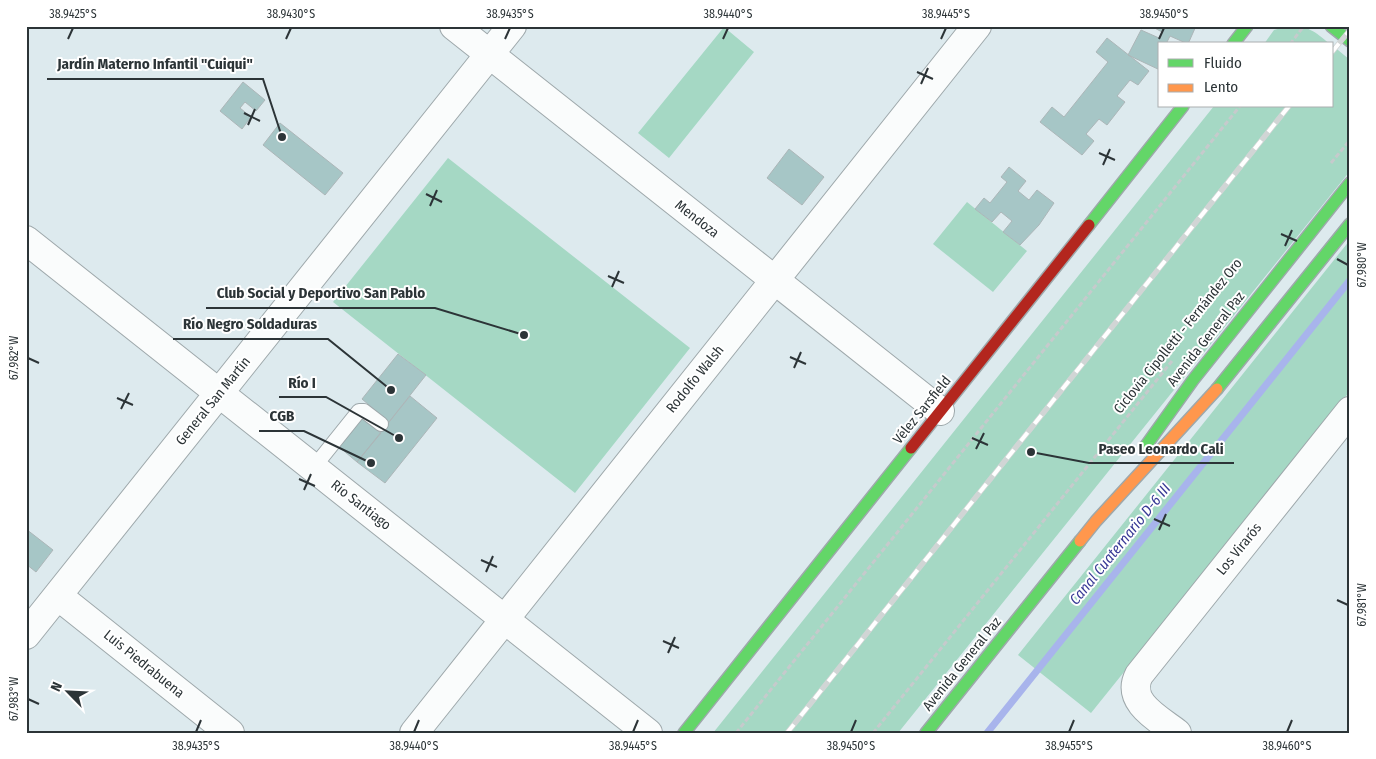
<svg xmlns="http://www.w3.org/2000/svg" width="1376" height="759" font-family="'Fira Sans Condensed',sans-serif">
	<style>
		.green { fill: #a5d8c4 }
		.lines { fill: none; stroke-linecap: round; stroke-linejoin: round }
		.stream { stroke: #a8b4ec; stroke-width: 7 }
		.building { fill: #a6c6c6; stroke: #acb6b8 }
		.lane-casing { stroke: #9ea8ab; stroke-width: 16 }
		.street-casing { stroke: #9ea8ab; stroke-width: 30 }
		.fast-casing { stroke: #9ea8ab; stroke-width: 14 }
		.slow-casing { stroke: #9ea8ab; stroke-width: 14 }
		.jam-casing { stroke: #9ea8ab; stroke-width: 14 }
		.path { stroke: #c6cacc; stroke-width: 3; stroke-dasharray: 5 2.5; stroke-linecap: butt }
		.lane { stroke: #fafcfc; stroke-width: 14 }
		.street { stroke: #fafcfc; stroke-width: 28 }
		.fast { stroke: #63d668; stroke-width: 11 }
		.slow { stroke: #ff974d; stroke-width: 11 }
		.jam { stroke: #b3261e; stroke-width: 11 }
		.rail-casing { stroke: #d1d5d5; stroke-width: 5.5 }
		.rail { stroke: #fff; stroke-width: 4; stroke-dasharray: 11; stroke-linecap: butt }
		.ticks { fill: none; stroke: #2c3437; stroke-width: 2 }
		.labels { text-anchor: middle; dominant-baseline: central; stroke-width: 4; stroke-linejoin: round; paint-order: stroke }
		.street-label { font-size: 14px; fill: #2c3437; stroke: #fff }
		.water-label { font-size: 15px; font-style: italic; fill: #393b96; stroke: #fff }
		.leader { fill: none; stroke: #2c3437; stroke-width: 2 }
		.callout-dot { fill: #2c3437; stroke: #fff; stroke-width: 2 }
		.callout-label { font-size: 15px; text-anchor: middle; font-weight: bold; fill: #2c3437; stroke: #fff; stroke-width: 4; stroke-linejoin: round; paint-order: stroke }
		.neatline { fill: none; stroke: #2c3437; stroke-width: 2 }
		.ticks-label { font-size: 12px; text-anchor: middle; fill: #2c3437 }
	</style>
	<rect width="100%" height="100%" fill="#ddeaee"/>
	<path class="green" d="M1288,26C1309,26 1314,31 1330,44H1264L1274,30Z
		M724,27L754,52L669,158L638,133Z
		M1332,45L1350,60V171L898,733H713L1214,106H1332Z
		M448,158L690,348L575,493L333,302Z
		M967,202L1027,251L993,292L933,244Z
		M1350,240V391L1091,713L1018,655Z"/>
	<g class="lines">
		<path class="stream" d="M987,733L1350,280"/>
	</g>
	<path class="building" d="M1151,26H1196L1188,44L1170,36L1167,42L1170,44H1160V70L1128,55L1141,30L1159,38L1162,32Z
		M1107,38L1149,71L1138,85L1130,80L1117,96L1125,102L1107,125L1099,119L1086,134L1094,141L1082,155L1040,122L1052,107L1064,117L1108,62L1096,52Z
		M243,82L265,100L256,111L245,102L240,108L251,117L242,129L220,111Z
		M280,123L343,173L325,195L263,145Z
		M789,149L824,177L802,205L767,178Z
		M1009,167L1026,181L1018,191L1029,200L1037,190L1054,203L1039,225L1020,245L1003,232L1012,221L1001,212L992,222L975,209L984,198L990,203L1007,182L1001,177Z
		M398,354L426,375L389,422L362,399Z
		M410,396L437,418L385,483L357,462Z
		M360,417L381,433L357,462L338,446Z
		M26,529L53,550L36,572L26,564Z"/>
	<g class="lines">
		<defs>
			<path id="lane" d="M314,467L359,411H364L381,424"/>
			<path id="street" d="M454,26L940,411
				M26,240L648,733
				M58,596L230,733
				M26,635L512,26
				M414,733L977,26
				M1177,733C1159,719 1125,702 1139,675L1350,411"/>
			<path id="fast" d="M1331,26L1350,41
				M1233,44L1247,26
				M1089,225L1183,106
				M1217,389L1350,224
				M1145,447L1193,380L1350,183
				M684,733L911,448
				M926,733L1080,541"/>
			<path id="slow" d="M1080,541L1096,521L1217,389"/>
			<path id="jam" d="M911,448L1089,225"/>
		</defs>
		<use href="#lane" class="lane-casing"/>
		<use href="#street" class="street-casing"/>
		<use href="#fast" class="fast-casing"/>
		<use href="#slow" class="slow-casing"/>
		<use href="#jam" class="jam-casing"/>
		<path class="path" d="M1290,44L1304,26
			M1331,163L1350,140
			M736,733L1240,106
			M873,733L1172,361"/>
		<use href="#lane" class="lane"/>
		<use href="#street" class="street"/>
		<use href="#fast" class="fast"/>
		<use href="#slow" class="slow"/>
		<use href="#jam" class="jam"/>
		<defs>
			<path id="rail" d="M1332,52L1350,30
				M787,733L1289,106"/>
		</defs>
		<use href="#rail" class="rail-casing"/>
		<use href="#rail" class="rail"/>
	</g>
	<path class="ticks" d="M68,39L73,28M286,39L291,28M505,39L510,28M723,39L728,28M941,39L946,28M1159,39L1164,28M917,72L933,79M921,84L928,68M244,113L260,121M248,125L255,109M1099,153L1115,160M1103,165L1110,149M426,194L442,202M430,206L437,190M1281,234L1297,241M1285,246L1292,230M1337,259L1348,265M608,276L624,283M612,287L619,271M790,357L806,364M28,358L39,363M794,368L801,352M117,398L133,405M121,409L129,393M972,438L988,445M976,449L984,433M299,479L315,486M304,490L311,474M1154,519L1170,526M1159,530L1166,514M481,560L497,567M486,572L493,556M1337,600L1348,605M663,641L679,648M668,653L675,637M28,699L39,704M196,732L201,720M414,732L419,720M633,732L638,720M851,732L856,720M1069,732L1074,720M1287,732L1292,720"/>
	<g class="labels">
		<g class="street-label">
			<text transform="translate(697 219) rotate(38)">Mendoza</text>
			<text transform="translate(1178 336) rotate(-51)">Ciclovía Cipolletti - Fernández Oro</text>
			<text transform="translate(1206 339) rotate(-52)">Avenida General Paz</text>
			<text transform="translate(695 379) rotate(-51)">Rodolfo Walsh</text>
			<text transform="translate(213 401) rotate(-51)">General San Martín</text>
			<text transform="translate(922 410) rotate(-51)">Vélez Sarsfield</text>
			<text transform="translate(361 505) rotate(38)">Río Santiago</text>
			<text transform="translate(1239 549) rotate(-51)">Los Virarós</text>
			<text transform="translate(144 664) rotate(39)">Luis Piedrabuena</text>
			<text transform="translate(962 664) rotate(-51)">Avenida General Paz</text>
		</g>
		<g class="water-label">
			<text transform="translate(1120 544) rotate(-51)">Canal Cuaternario D-6 III</text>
		</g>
	</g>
	<path class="leader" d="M282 137L263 79H47M524 335L435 308H206M391 390L328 339H173M399 438L326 397H279M371 463L304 431H259M1031 452L1089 463H1234"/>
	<g class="callout-dot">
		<circle cx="282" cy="137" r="5"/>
		<circle cx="524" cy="335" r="5"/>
		<circle cx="391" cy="390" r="5"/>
		<circle cx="399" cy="438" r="5"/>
		<circle cx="371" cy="463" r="5"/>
		<circle cx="1031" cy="452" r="5"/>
	</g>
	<g class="callout-label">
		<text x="155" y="69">Jardín Materno Infantil "Cuiqui"</text>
		<text x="321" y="298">Club Social y Deportivo San Pablo</text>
		<text x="250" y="329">Río Negro Soldaduras</text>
		<text x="302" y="388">Río I</text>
		<text x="282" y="421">CGB</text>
		<text x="1161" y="454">Paseo Leonardo Cali</text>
	</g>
	<rect width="1376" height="759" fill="none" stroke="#ffffff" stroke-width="55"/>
	<rect x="1158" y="42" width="175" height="65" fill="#ffffff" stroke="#abaeaf"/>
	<rect x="1168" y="59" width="25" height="8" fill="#63d668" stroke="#abaeaf"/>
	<text x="1204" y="68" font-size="15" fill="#2c3437">Fluido</text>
	<rect x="1168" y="84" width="25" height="8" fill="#ff974d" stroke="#abaeaf"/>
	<text x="1204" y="92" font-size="15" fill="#2c3437">Lento</text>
	<g transform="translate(68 692) rotate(294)" stroke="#ffffff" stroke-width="4" paint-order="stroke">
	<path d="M0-4L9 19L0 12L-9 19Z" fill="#2c3437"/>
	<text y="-8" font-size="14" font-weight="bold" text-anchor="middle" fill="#2c3437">N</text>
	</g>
	<rect x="28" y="28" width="1320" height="704" class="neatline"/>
	<g class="ticks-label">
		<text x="73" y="18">38.9425°S</text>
		<text x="291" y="18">38.9430°S</text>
		<text x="510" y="18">38.9435°S</text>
		<text x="728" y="18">38.9440°S</text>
		<text x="946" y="18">38.9445°S</text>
		<text x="1164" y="18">38.9450°S</text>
		<text transform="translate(1362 265) rotate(-90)" y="4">67.980°W</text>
		<text transform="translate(14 358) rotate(-90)" y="4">67.982°W</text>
		<text transform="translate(1362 605) rotate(-90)" y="4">67.981°W</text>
		<text transform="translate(14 699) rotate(-90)" y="4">67.983°W</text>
		<text x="196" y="750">38.9435°S</text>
		<text x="414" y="750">38.9440°S</text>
		<text x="633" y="750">38.9445°S</text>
		<text x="851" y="750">38.9450°S</text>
		<text x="1069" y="750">38.9455°S</text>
		<text x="1287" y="750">38.9460°S</text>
	</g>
</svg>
